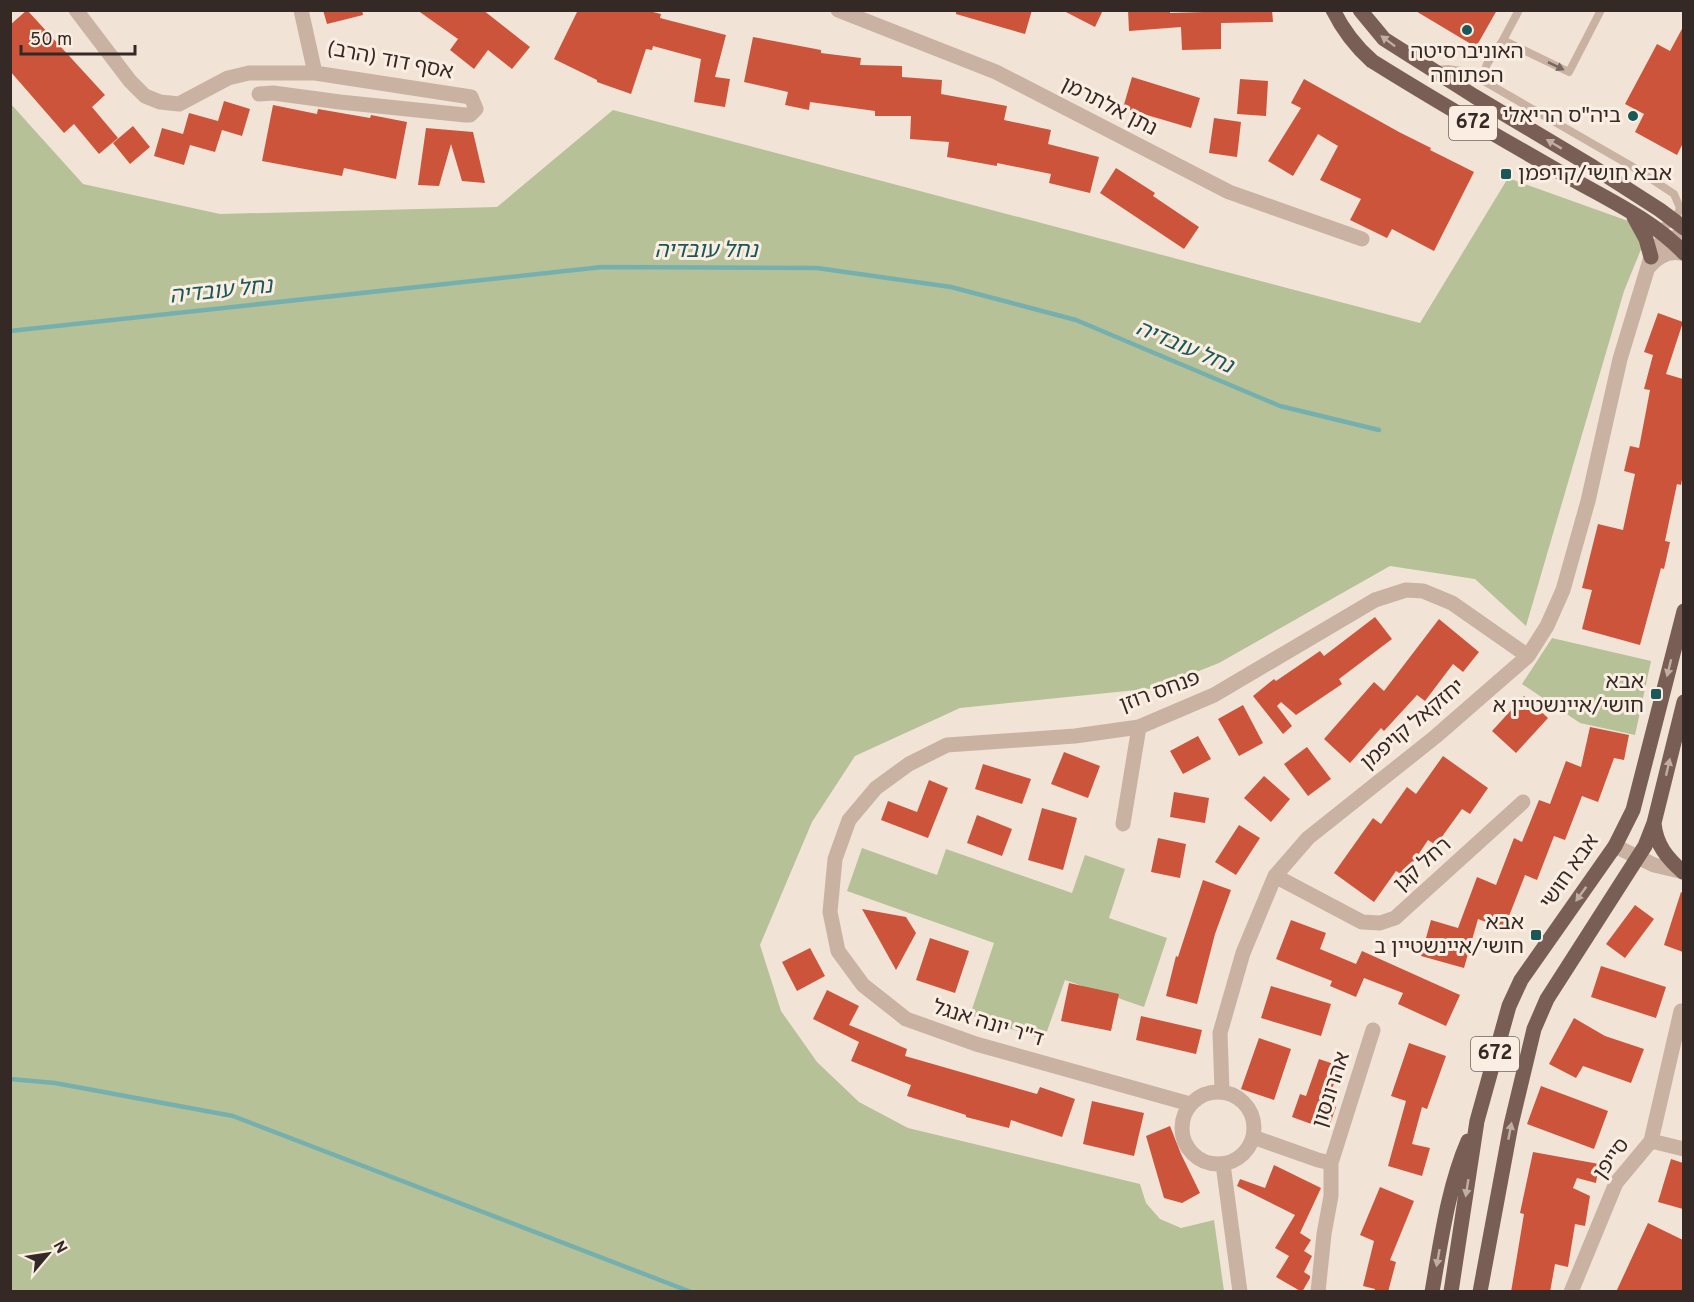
<svg xmlns="http://www.w3.org/2000/svg" width="1694" height="1302" font-family="Overpass,'Noto Sans Hebrew',sans-serif">
	<style>
		.green { fill: #b6c197 }
		.lines { fill: none; stroke-linecap: round; stroke-linejoin: round }
		.stream { stroke: #75b0af; stroke-width: 4.5 }
		.building { fill: #cc543b }
		.service { stroke: #cab2a3; stroke-width: 8 }
		.minor { stroke: #cab2a3; stroke-width: 15 }
		.primary { stroke: #785e55; stroke-width: 15 }
		.oneway { fill: #c0ada3 }
		.oneway2 { fill: #78675e }
		.poi-dot { fill: #195858; stroke: #faeee3; stroke-width: 2 }
		.labels { text-anchor: middle; dominant-baseline: central; stroke-width: 6; stroke-linejoin: round; paint-order: stroke }
		.shield { fill: #faeee3; stroke: #70645e; stroke-width: 1.5 }
		.shield-label { font-size: 20px; font-weight: bold; fill: #352925 }
		.poi-label { font-size: 21px; fill: #352925; stroke: #faeee3; text-anchor: end }
		.street-label { font-size: 21px; fill: #352925; stroke: #faeee3 }
		.water-label { font-size: 22px; font-style: italic; fill: #195858; stroke: #faeee3 }
	</style>
	<rect width="100%" height="100%" fill="#f2e3d7"/>
	<path class="green" d="M10,103L83,184L220,214L497,207L613,110L1420,323L1508,178L1631,222L1644,242L1624,291L1526,626L1475,579L1390,566L1219,663L1156,688L960,708L855,756L812,822L760,945L781,1011L817,1062L859,1102L908,1128L1140,1184L1146,1203L1160,1219L1181,1228L1214,1220L1224,1291H11Z
		M1552,638L1651,661L1635,735L1580,723L1522,684Z
		M862,848L937,875L946,849L1072,893L1085,855L1125,869L1109,918L1167,938L1144,1007L1065,980L1044,1040L970,1015L994,943L847,891Z"/>
	<g class="lines">
		<path class="stream" d="M10,331L602,267L817,268L951,287L1076,320L1280,406L1379,430
			M10,1079L55,1083L233,1116L691,1292"/>
	</g>
	<path class="building" d="M27,10L105,95L92,107L118,138L99,154L74,124L64,133L10,71V25Z
		M323,10H362L363,15L327,24Z
		M417,10H483L530,47L512,69L488,50L474,69L450,50L458,39Z
		M578,10H645L661,14L660,18L726,35L715,77L730,79L725,107L694,102L701,59L653,46L652,50L646,49L631,94L597,82V80L554,59Z
		M956,10H1032L1025,34L956,14Z
		M1062,10H1103L1095,27Z
		M1128,10H1170V13L1272,10L1273,22L1221,23V49L1182,50L1181,27L1129,31Z
		M1414,10H1497L1476,47Z
		M1683,27V143L1677,155L1635,132L1644,114L1625,104L1657,44L1670,51Z
		M753,37L821,50V53L861,58L860,65L902,66V77L942,80L941,94L1007,106L1004,120L1051,130L1048,144L1099,157L1090,193L1049,183L1051,174L997,163V166L947,157L949,142L910,139L911,116H875V111L810,102L809,110L785,105L788,92L744,82Z
		M1132,77L1200,98L1191,128L1123,108Z
		M1240,79L1268,81L1266,116L1237,114Z
		M1304,79L1399,132L1431,148L1430,150L1474,172L1434,251L1392,229L1387,238L1350,220L1361,199L1320,180L1338,146L1318,134L1293,176L1268,161L1301,108L1291,103Z
		M224,101L250,109L242,136L222,130L215,152L190,145L184,165L154,156L162,128L183,134L189,113L218,121Z
		M273,105L317,114L318,109L370,118L371,115L407,122L396,179L344,168L342,176L262,161Z
		M1214,118L1241,122L1237,157L1209,153Z
		M133,126L150,147L130,164L113,143Z
		M426,128L473,132L485,183L462,181L451,144L439,186L418,185Z
		M1116,168L1155,193L1153,196L1199,227L1184,249L1100,193Z
		M1658,313L1683,322L1666,374L1683,379V474L1681,485L1677,484L1665,541L1670,542L1664,569L1661,568L1640,645L1582,629L1592,590L1582,588L1598,524L1623,530L1635,474L1624,471L1630,446L1639,448L1650,390L1644,389L1653,355L1644,352Z
		M1375,617L1392,639L1339,679L1342,684L1296,715L1281,702L1277,706L1292,726L1283,734L1253,696L1274,679L1276,681L1320,651L1324,656Z
		M1439,619L1479,652L1463,672L1453,664L1425,701L1417,695L1384,731L1381,728L1350,763L1324,739L1374,682L1384,691Z
		M1524,696L1548,718L1516,753L1492,731Z
		M1243,705L1263,743L1239,756L1218,719Z
		M1590,727L1629,735L1624,760L1614,758L1598,802L1582,796L1565,840L1554,836L1537,880L1525,875L1504,929L1478,919L1464,968L1421,956L1431,920L1458,928L1477,877L1496,885L1514,838L1522,842L1539,800L1550,804L1566,761L1581,767Z
		M1198,736L1211,759L1183,774L1170,751Z
		M1307,747L1331,779L1308,796L1284,764Z
		M1064,752L1100,766L1088,798L1051,784Z
		M1443,756L1488,788L1470,814L1462,809L1436,845L1428,840L1404,876L1396,871L1374,902L1334,873L1373,818L1381,824L1407,787L1416,794Z
		M983,764L1031,779L1022,804L975,789Z
		M1264,776L1290,799L1271,822L1244,798Z
		M929,780L948,788L928,838L881,820L888,801L917,812Z
		M1174,792L1209,798L1205,823L1170,817Z
		M1042,808L1077,818L1063,870L1028,860Z
		M977,815L1012,829L1002,856L967,843Z
		M1239,825L1260,838L1236,875L1215,862Z
		M1158,838L1186,844L1180,878L1151,872Z
		M1203,880L1231,890L1215,934L1197,1004L1166,996L1176,956L1178,957Z
		M1681,892L1683,893V952L1664,945Z
		M1635,905L1654,919L1625,958L1606,944Z
		M862,909L906,917L916,933L896,970Z
		M1291,920L1326,933L1320,949L1356,964L1362,951L1460,995L1446,1026L1398,1004L1403,993L1364,978L1356,997L1330,986L1332,981L1276,959Z
		M930,938L969,951L955,993L916,980Z
		M810,948L825,976L797,991L782,962Z
		M1601,966L1666,987L1656,1018L1591,997Z
		M1069,983L1119,994L1111,1031L1061,1021Z
		M1271,986L1331,1004L1321,1036L1261,1018Z
		M827,990L859,1006L849,1025L907,1049L905,1056L1037,1094L1040,1087L1075,1099L1062,1137L1011,1120L1009,1128L966,1117V1115L907,1096L911,1085L851,1061L859,1042L813,1019Z
		M1141,1016L1202,1030L1196,1054L1136,1040Z
		M1574,1018L1605,1036L1644,1049L1631,1083L1583,1066L1576,1078L1549,1064Z
		M1259,1038L1291,1049L1274,1100L1241,1089Z
		M1409,1043L1446,1056L1427,1109L1422,1107L1412,1144L1430,1148L1422,1176L1388,1166L1406,1101L1391,1096Z
		M1319,1059L1340,1066L1327,1104L1336,1107L1328,1130L1292,1117L1300,1094L1306,1096Z
		M1541,1086L1608,1111L1594,1149L1527,1124Z
		M1092,1101L1144,1113L1134,1156L1083,1144Z
		M1170,1126L1181,1154L1200,1193L1182,1203L1164,1198L1146,1136Z
		M1533,1152L1599,1164L1596,1183L1577,1178L1573,1188L1590,1196L1585,1226L1575,1224L1568,1267L1555,1264L1550,1292H1511L1524,1214L1520,1213Z
		M1671,1159L1683,1163V1209L1658,1202Z
		M1274,1165L1321,1188L1300,1233L1311,1240L1304,1251L1312,1256L1304,1272L1310,1276V1278L1302,1292L1276,1277L1289,1256L1275,1248L1295,1215L1237,1186L1240,1179L1265,1188Z
		M1380,1187L1414,1201L1390,1260L1396,1262L1388,1292H1374L1375,1289L1363,1286L1374,1241L1360,1235Z
		M1648,1223L1683,1240V1292H1616Z"/>
	<g class="lines">
		<path class="service" d="M1503,40L1569,72L1601,10
			M1435,70L1448,69L1468,72L1633,167L1674,194L1680,208C1676,220 1668,228 1655,227
			M1482,79L1487,64L1503,40L1519,10"/>
		<path class="minor" d="M76,10L130,81L145,96L160,102L179,104L228,78L249,73H315
			M838,10L996,72L1229,192L1362,239
			M259,94L273,93L340,102L465,115H470L476,109L471,97L315,73L301,10
			M1648,268C1657,257 1669,249 1684,254
			M1123,824L1139,727
			M1615,846L1654,865L1684,872
			M1275,876L1362,922L1380,923L1395,918L1523,802
			M1222,1091L1220,1033L1243,953L1275,876L1308,838L1435,737L1528,656L1547,626L1563,590L1588,501L1620,359L1651,257C1657,242 1667,236 1684,237
			M1182 1128a36 36 0 1 1 72 0a36 36 0 1 1-72 0Z
			M1190,1104L976,1044L906,1019L863,985L838,951L830,912L835,859L849,820L876,788L909,764L947,745L1075,736L1139,727L1214,695L1375,600L1406,590L1423,591L1452,603L1528,656
			M1253,1137L1318,1160L1331,1163
			M1651,1141L1684,1149
			M1223,1164L1240,1292
			M1318,1292L1324,1234L1331,1196V1163L1373,1030
			M1571,1292L1616,1183L1651,1141L1681,1011"/>
		<path class="primary" d="M1333,10C1343,30 1356,47 1372,61C1436,101 1500,138 1565,175C1605,198 1652,219 1684,253
			M1360,10L1384,39L1474,96L1593,167L1660,210L1684,228
			M1634,217L1646,239L1651,257
			M1654,823C1656,845 1667,858 1683,872
			M1432,1292C1441,1241 1448,1187 1468,1141
			M1451,1292L1477,1121L1509,1006L1521,980L1615,846L1633,810L1684,611
			M1480,1292L1511,1125L1534,1029L1547,999L1645,846L1654,823L1684,702"/>
	</g>
	<defs><path id="oneway-solid" d="M-6-.8H1V-3.2L6.5 0L1 3.2V.8H-6Z" transform="scale(1.5)"/></defs>
	<g class="oneway">
		<use href="#oneway-solid" transform="translate(1388 41) rotate(-143)"/>
		<use href="#oneway-solid" transform="translate(1554 144) rotate(-149)"/>
		<use href="#oneway-solid" transform="translate(1669 668) rotate(104)"/>
		<use href="#oneway-solid" transform="translate(1668 767) rotate(-77)"/>
		<use href="#oneway-solid" transform="translate(1581 894) rotate(126)"/>
		<use href="#oneway-solid" transform="translate(1510 1131) rotate(-79)"/>
		<use href="#oneway-solid" transform="translate(1467 1188) rotate(99)"/>
		<use href="#oneway-solid" transform="translate(1438 1258) rotate(100)"/>
	</g>
	<use class="oneway2" href="#oneway-solid" transform="translate(1556 66) rotate(26)"/>
	<g class="poi-dot">
		<circle cx="1467" cy="30" r="6"/>
		<circle cx="1633" cy="116" r="6"/>
		<rect x="1500" y="168" width="12" height="12" rx="3"/>
		<rect x="1650" y="688" width="12" height="12" rx="3"/>
		<rect x="1530" y="929" width="12" height="12" rx="3"/>
	</g>
	<g class="labels">
		<g class="shield">
			<rect x="1449" y="106" width="48" height="34" rx="4.5"/>
			<rect x="1471" y="1037" width="48" height="34" rx="4.5"/>
		</g>
		<g class="shield-label">
			<text x="1473" y="123">672</text>
			<text x="1495" y="1054">672</text>
		</g>
		<g class="poi-label">
			<text x="1467" y="52" text-anchor="middle">האוניברסיטה<tspan x="1467" dy="24">הפתוחה</tspan></text>
			<text x="1621" y="116">ביה"ס הריאלי</text>
			<text x="1518" y="174" text-anchor="start">אבא חושי/קויפמן</text>
			<text x="1644" y="682">אבא<tspan x="1644" dy="24">חושי/איינשטיין א</tspan></text>
			<text x="1524" y="923">אבא<tspan x="1524" dy="24">חושי/איינשטיין ב</tspan></text>
		</g>
		<g class="street-label">
			<text transform="translate(390 61) rotate(11)">אסף דוד (הרב)</text>
			<text transform="translate(1109 107) rotate(27)">נתן אלתרמן</text>
			<text transform="translate(1160 692) rotate(-20)">פנחס רוזן</text>
			<text transform="translate(1413 725) rotate(-40)">יחזקאל קויפמן</text>
			<text transform="translate(1423 865) rotate(-42)">רחל קגן</text>
			<text transform="translate(1570 872) rotate(-55)">אבא חושי</text>
			<text transform="translate(988 1024) rotate(17)">ד''ר יונה אנגל</text>
			<text transform="translate(1332 1090) rotate(-72)">אהרונסון</text>
			<text transform="translate(1612 1159) rotate(-54)">סייפן</text>
		</g>
		<g class="water-label">
			<text x="706" y="251">נחל עובדיה</text>
			<text transform="translate(221 292) rotate(-6)">נחל עובדיה</text>
			<text transform="translate(1184 348) rotate(23)">נחל עובדיה</text>
		</g>
	</g>
	<rect width="1694" height="1302" fill="none" stroke="#352925" stroke-width="24"/>
	<g transform="translate(48 1254) rotate(61)" stroke="#faeee3" stroke-width="4.5" paint-order="stroke">
	<path d="M0-4.5L10 22L0 15L-10 22Z" fill="#352925"/>
	<text y="-9" font-size="16" font-weight="bold" text-anchor="middle" fill="#352925">N</text>
	</g>
	<path d="M21 45v9h114v-9" fill="none" stroke="#352925" stroke-width="3"/>
	<text x="30" y="45" font-size="18" fill="#352925" stroke="#faeee3" stroke-width="4.5" paint-order="stroke">50 m</text>
</svg>
